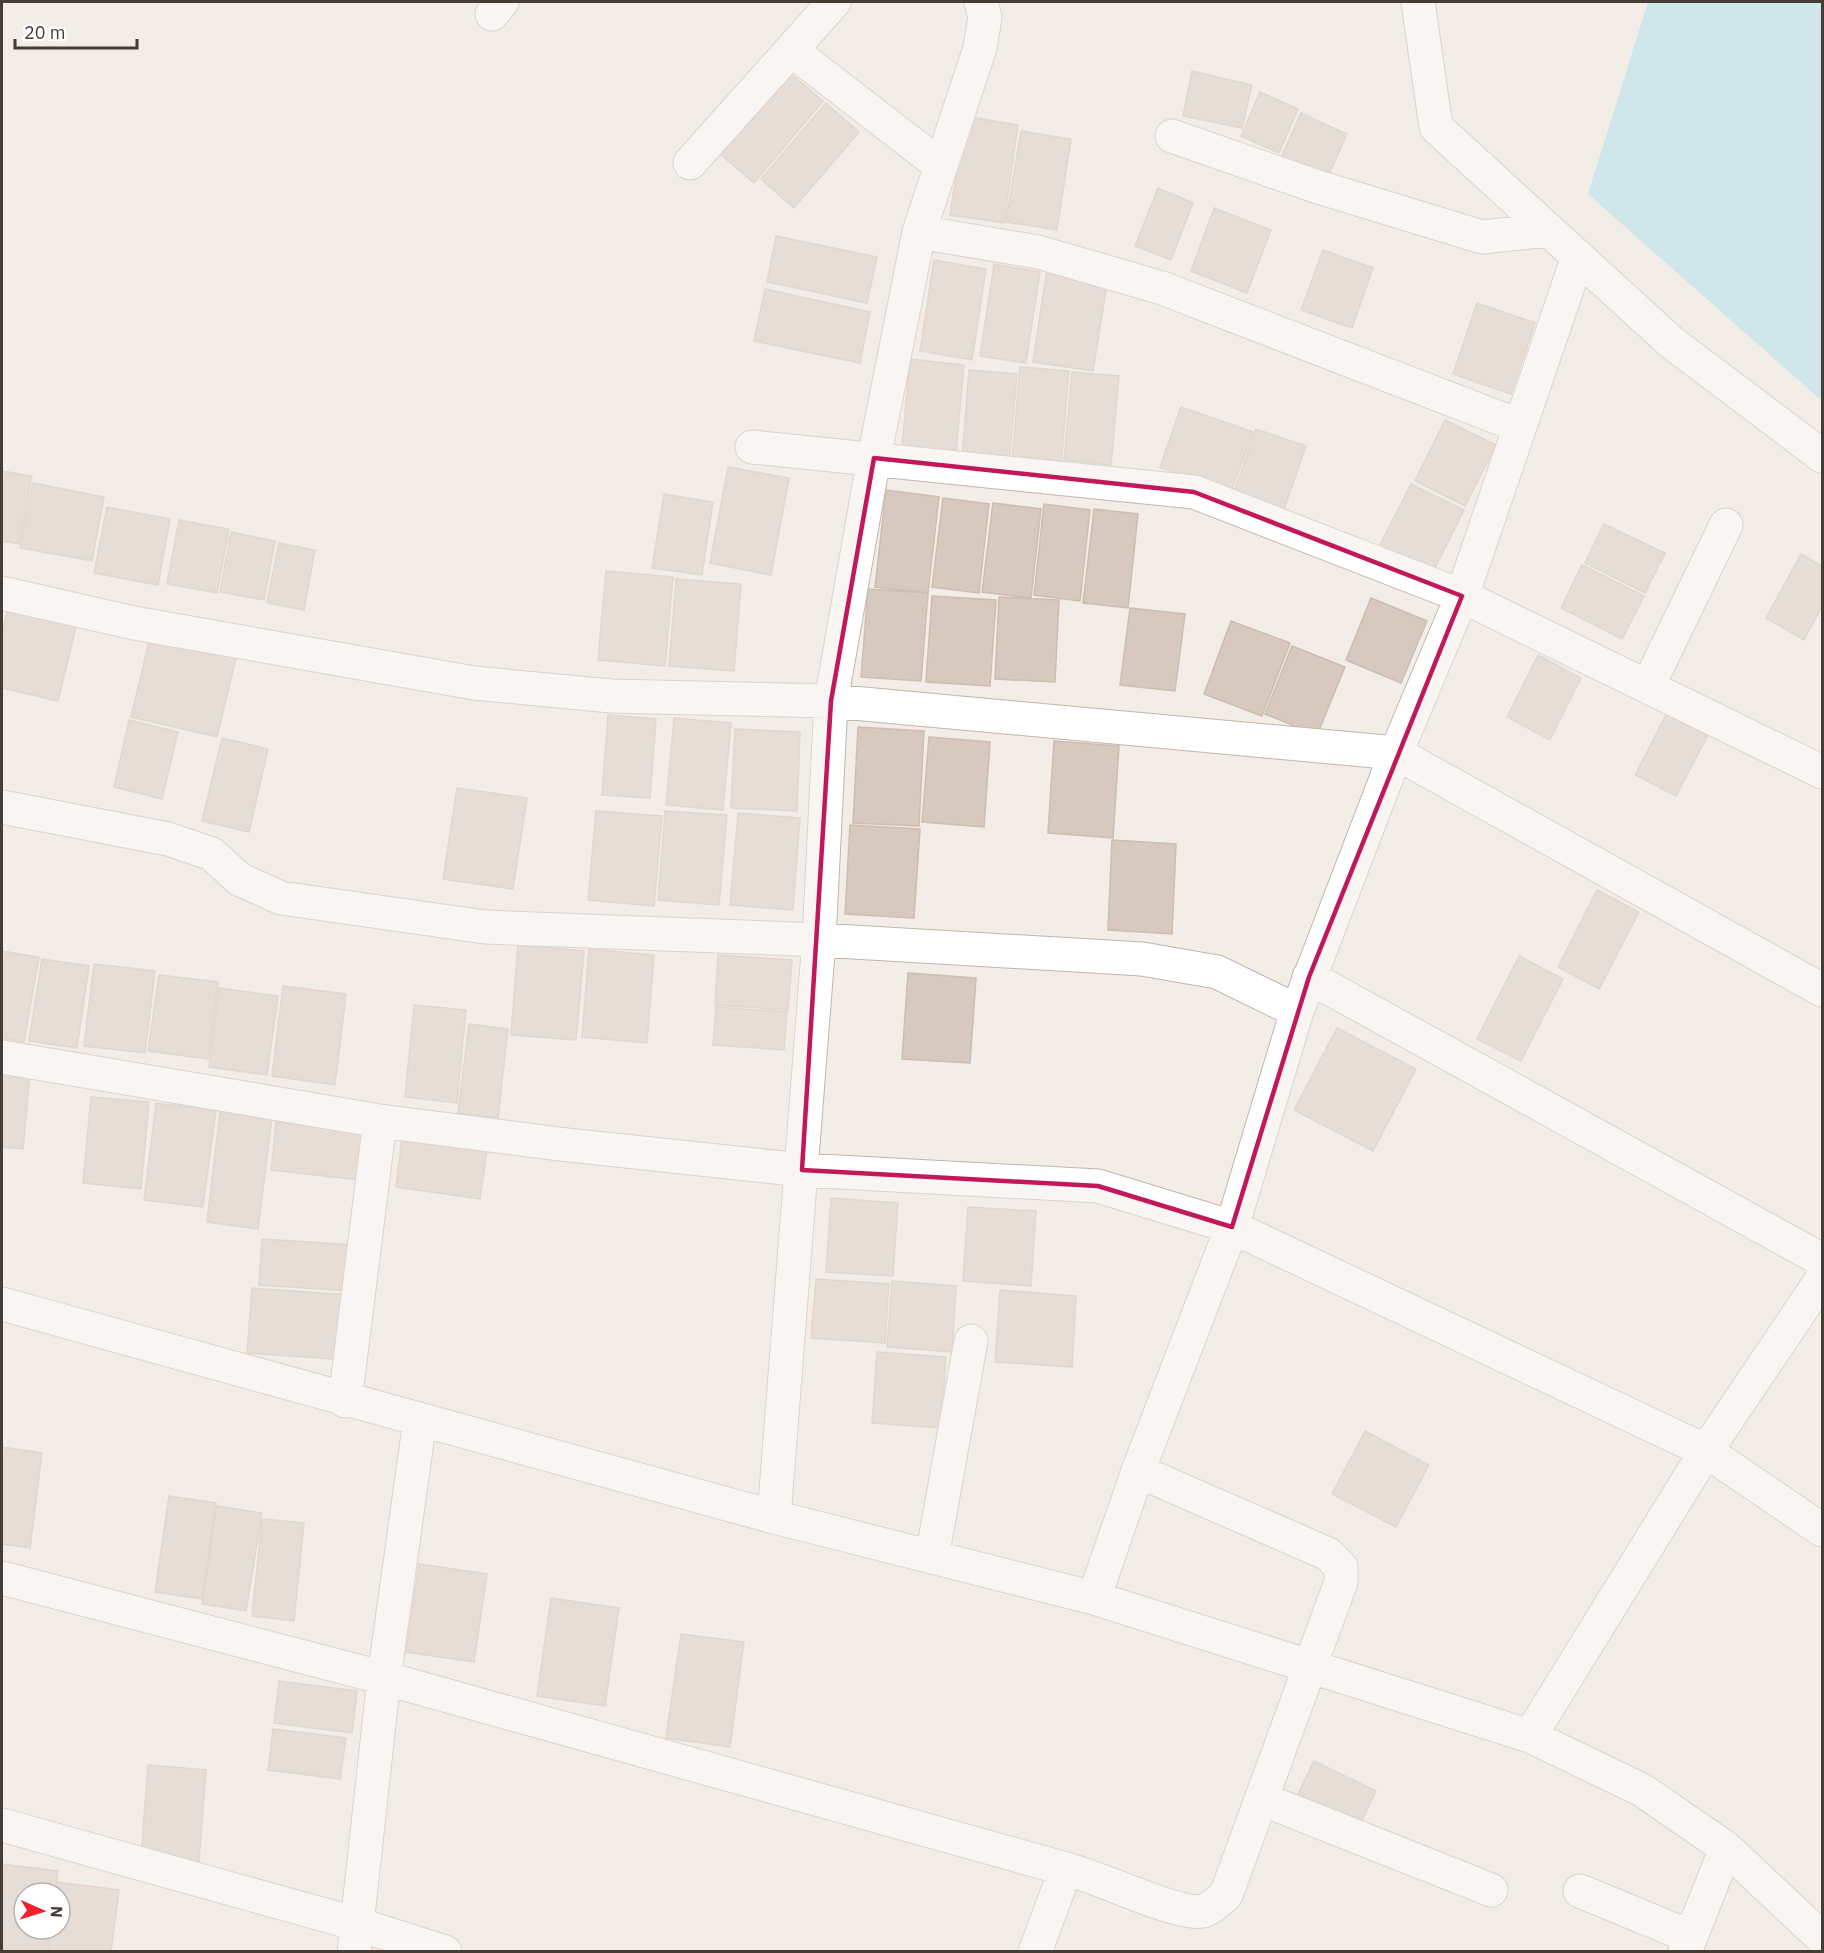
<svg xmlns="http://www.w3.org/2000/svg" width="1824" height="1953" font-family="'IBM Plex Sans',sans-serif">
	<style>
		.water { fill: #a5deed }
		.building { fill: #d7c9c0; stroke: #cebdb0; stroke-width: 1.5 }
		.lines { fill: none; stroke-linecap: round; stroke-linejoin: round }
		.street-casing { stroke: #c1b6ad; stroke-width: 35 }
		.street { stroke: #fff; stroke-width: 33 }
		.marked { fill: none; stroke: #c2185b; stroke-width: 4.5; stroke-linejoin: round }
	</style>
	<rect width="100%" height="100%" fill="#f3ede7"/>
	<path class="water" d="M1648,2H1822V401L1588,194Z"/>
	<path class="building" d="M1192,71L1252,85L1242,128L1183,116Z
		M789,72L823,101L754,183L720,154Z
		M1260,92L1298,109L1279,153L1241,136Z
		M826,103L859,132L794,208L761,179Z
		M1301,113L1347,134L1327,179L1281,158Z
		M965,116L1018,125L1004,223L950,215Z
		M1021,131L1071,139L1057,230L1006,222Z
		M1158,188L1193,203L1171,260L1135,246Z
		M1214,208L1271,230L1247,293L1191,271Z
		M776,236L877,257L867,303L767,282Z
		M1323,250L1373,268L1352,328L1301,310Z
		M934,260L986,269L972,360L920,351Z
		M994,264L1040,272L1026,363L980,356Z
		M1047,268L1108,278L1093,371L1033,362Z
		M765,289L870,312L860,363L754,341Z
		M1477,303L1535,323L1511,394L1453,374Z
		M910,359L964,365L956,452L902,446Z
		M1020,367L1069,371L1061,465L1012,461Z
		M969,370L1017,374L1009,463L962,459Z
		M1072,372L1119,376L1111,465L1064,460Z
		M1181,407L1253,432L1231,492L1160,467Z
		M1445,420L1496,445L1465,506L1415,481Z
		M1256,429L1306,446L1282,515L1232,498Z
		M728,467L789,478L771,575L710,563Z
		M2,471L32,476L19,544L2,541Z
		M33,483L104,497L92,561L20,548Z
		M1411,484L1464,510L1431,576L1378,549Z
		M886,490L939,497L928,593L875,587Z
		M664,494L713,502L702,575L652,568Z
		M943,498L989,504L979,593L932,587Z
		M993,503L1041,509L1031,598L982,592Z
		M1044,504L1090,510L1080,601L1034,595Z
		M107,507L170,519L158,585L94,573Z
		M1094,509L1138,514L1128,608L1083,603Z
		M179,520L229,529L217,593L167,584Z
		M1604,524L1665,553L1645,593L1585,563Z
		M231,532L275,541L264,600L220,592Z
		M279,543L315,550L304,610L267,603Z
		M1801,554L1822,566V606L1804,640L1766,618Z
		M1582,565L1644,596L1622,639L1561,608Z
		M606,571L673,577L665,666L598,660Z
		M676,579L741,584L734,671L669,666Z
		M868,589L928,593L921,681L861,677Z
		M932,596L996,600L990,686L926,682Z
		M999,597L1059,600L1055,682L995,679Z
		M1371,598L1427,621L1401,683L1346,660Z
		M9,602L78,619L58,701L2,688V633Z
		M1130,608L1185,614L1175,691L1120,685Z
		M1231,621L1290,643L1262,716L1204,694Z
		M151,633L237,654L217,737L131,717Z
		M1292,646L1345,667L1317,735L1265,714Z
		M1538,655L1581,678L1550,740L1507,717Z
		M1667,713L1708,735L1676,796L1635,775Z
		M608,715L656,719L650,798L602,795Z
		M674,718L731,723L723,810L666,805Z
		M129,720L178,732L162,799L114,787Z
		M858,727L924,731L919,826L853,823Z
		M735,729L800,732L797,811L731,808Z
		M929,737L990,742L984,827L922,822Z
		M222,738L268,749L249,832L202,821Z
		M1054,741L1119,746L1113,838L1048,833Z
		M457,788L527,798L513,889L443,879Z
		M596,811L662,816L654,906L588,900Z
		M665,811L727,815L719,905L658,900Z
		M738,813L800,818L793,910L730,905Z
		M850,825L920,829L914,918L845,914Z
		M1112,840L1176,844L1172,934L1108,930Z
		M1597,890L1639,912L1599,989L1558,967Z
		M518,945L584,951L576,1040L511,1035Z
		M589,949L654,955L647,1043L582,1037Z
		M2,951L39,957L24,1042L2,1038Z
		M718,955L792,960L788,1010L715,1005Z
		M1519,956L1563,979L1521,1061L1477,1039Z
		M42,959L89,966L77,1048L29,1041Z
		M94,964L155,971L145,1053L84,1046Z
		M908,973L976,978L970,1063L902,1059Z
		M159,975L218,982L208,1059L148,1051Z
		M283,986L346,994L335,1085L272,1076Z
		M219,988L278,996L267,1075L209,1067Z
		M414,1005L466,1010L457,1103L405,1097Z
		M716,1007L787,1012L784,1050L713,1045Z
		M469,1024L508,1029L498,1118L458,1113Z
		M1337,1028L1416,1069L1373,1151L1294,1110Z
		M2,1071L30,1074L23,1149L2,1147Z
		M91,1097L149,1102L141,1189L83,1183Z
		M156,1103L216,1110L203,1207L144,1200Z
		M220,1112L272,1118L258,1229L207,1222Z
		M276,1122L364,1132L359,1180L271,1170Z
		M402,1139L487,1150L480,1199L396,1187Z
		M831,1198L898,1203L893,1276L826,1272Z
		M968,1207L1036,1211L1031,1286L963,1281Z
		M262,1239L354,1245L351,1291L259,1285Z
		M816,1279L889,1284L885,1343L811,1338Z
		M892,1281L956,1286L952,1352L887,1347Z
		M252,1288L350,1295L345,1360L247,1353Z
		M1000,1290L1076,1296L1072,1367L995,1362Z
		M877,1352L946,1357L941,1428L872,1423Z
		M1365,1431L1429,1465L1396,1527L1332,1494Z
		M2,1447L42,1453L30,1548L2,1544Z
		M169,1496L216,1503L202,1599L155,1592Z
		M217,1506L262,1513L246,1611L202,1604Z
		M262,1519L304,1523L294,1621L252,1616Z
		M419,1564L487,1574L474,1662L406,1652Z
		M551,1598L619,1608L605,1706L537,1696Z
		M681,1634L744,1642L730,1747L666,1738Z
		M279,1681L357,1691L352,1733L274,1723Z
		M273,1729L346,1738L340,1779L268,1770Z
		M1314,1761L1376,1791L1357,1831L1295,1800Z
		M148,1765L206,1770L199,1861L141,1857Z
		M2,1864L58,1871L55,1893H24V1929H51L48,1952H2Z
		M57,1882L119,1890L111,1952H48L51,1929H60V1893H55Z"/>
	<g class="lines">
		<defs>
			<path id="street" d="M1418,2L1436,127L1671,342L1822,456
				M492,14L502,2
				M791,50L941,166
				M1172,136L1315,186L1482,237L1548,230
				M690,163L834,2
				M919,232L1038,252L1162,288L1520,426
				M752,447L1194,492L1462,596L1822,772
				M2,593L134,623L474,683L611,696L831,701L1396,753L1822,990
				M1648,686L1726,525
				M2,807L168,839L212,854L239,879L281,898L485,927L819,940L1142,959L1217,972L1297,1011
				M1309,977L1822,1260
				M2,1057L380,1121L559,1144L802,1170L1098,1186L1232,1227L1706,1451L1822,1530
				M2,1304L774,1517L1094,1598L1530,1736L1642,1790L1726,1848L1822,1938
				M345,1401L380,1121
				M774,1517L819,940L831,701L874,458L919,232L980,48L985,17L981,2
				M932,1557L971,1341
				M2,1578L384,1678L1066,1869
				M1094,1598L1138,1471L1232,1227L1297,1011L1396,753L1462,596L1578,257
				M1530,1736L1706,1451L1822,1279
				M1262,1799L1491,1890
				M2,1825L357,1924L445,1952
				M1580,1891L1691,1937
				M354,1952L384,1678L420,1420
				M1035,1952L1066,1869C1098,1876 1179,1917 1203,1911C1211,1909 1220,1900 1226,1895L1341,1582V1567L1328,1554L1138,1471
				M1685,1952L1726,1848"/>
		</defs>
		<use href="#street" class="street-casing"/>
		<use href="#street" class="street"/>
	</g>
	<path d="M0 0H1824V1953H0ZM874,458L1194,492L1462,596L1309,977L1232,1227L1098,1186L802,1170L831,701Z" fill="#f3ede7" fill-opacity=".55" fill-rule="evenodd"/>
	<path class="marked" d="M874,458L1194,492L1462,596L1309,977L1232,1227L1098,1186L802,1170L831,701Z"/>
	<rect width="1824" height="1953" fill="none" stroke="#453d36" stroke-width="6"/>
	<g transform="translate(42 1911) rotate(93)"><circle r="28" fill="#ffffff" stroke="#b5b1af" stroke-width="1.5"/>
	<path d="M0-4.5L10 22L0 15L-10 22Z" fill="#f12029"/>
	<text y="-9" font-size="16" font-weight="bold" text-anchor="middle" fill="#453d36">N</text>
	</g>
	<path d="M15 39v9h122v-9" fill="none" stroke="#453d36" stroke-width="3"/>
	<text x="24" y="39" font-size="18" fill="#453d36" stroke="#ffffff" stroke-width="4.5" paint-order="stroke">20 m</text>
</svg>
